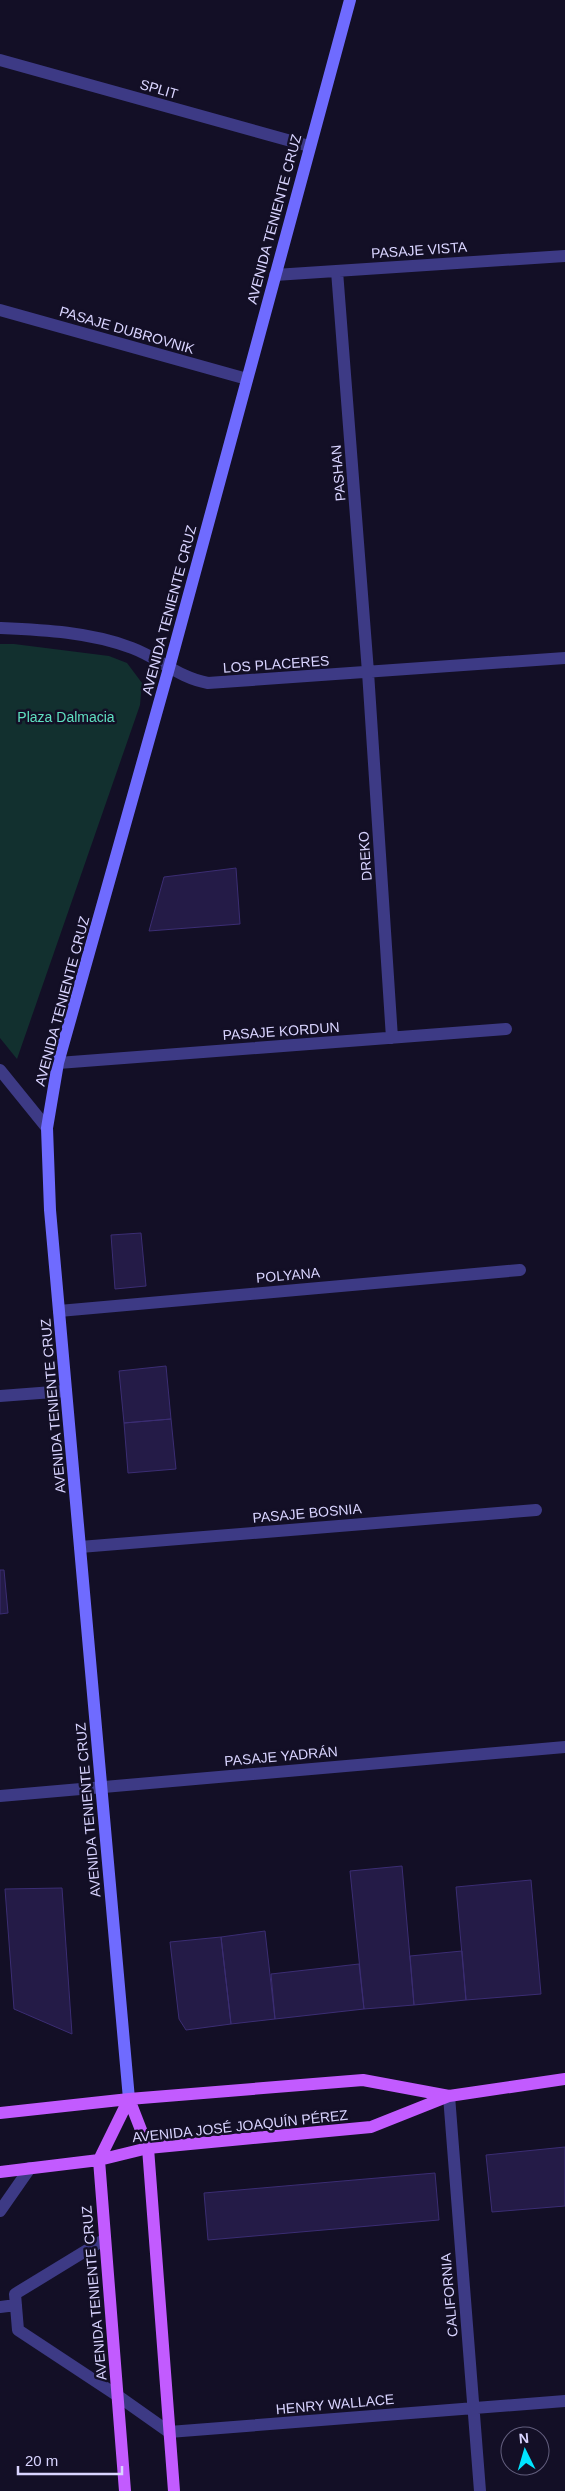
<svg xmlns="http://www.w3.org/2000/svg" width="565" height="2491" font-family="Helvetica,sans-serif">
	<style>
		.green { fill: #12302f }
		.building { fill: #241b47; stroke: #3b2d73 }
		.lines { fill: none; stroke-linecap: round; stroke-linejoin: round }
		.service { stroke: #3d3a85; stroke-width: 12 }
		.minor { stroke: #3d3a85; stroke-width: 12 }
		.tertiary { stroke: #3d3a85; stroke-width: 12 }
		.secondary { stroke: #6f6bff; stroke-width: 12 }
		.primary { stroke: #c25bff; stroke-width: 12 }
		.labels { text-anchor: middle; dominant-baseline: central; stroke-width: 5; stroke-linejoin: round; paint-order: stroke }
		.street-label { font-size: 14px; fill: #d9d4ff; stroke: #130f26 }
		.park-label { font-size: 14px; fill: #5fe0c0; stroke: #130f26 }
	</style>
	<rect width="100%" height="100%" fill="#130f26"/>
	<path class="green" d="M0,644H14L109,656L127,663L142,683L140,705L17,1059L0,1038Z"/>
	<path class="building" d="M236,868L240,924L149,931L164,877Z
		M141,1233L146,1286L115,1289L111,1235Z
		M166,1366L171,1419L124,1423L119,1371Z
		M171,1419L176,1469L128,1473L124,1423Z
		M0,1570H4L8,1613L0,1614Z
		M402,1866L414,2005L364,2009L350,1871Z
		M531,1880L541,1994L466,2000L456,1887Z
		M62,1888L72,2034L14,2009L5,1889Z
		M265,1931L275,2019L231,2024L221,1937Z
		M221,1937L231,2024L186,2030L179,2019L170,1942Z
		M462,1951L466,2000L414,2005L410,1956Z
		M359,1964L364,2009L275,2019L271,1974Z
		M565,2147V2206L492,2212L486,2155Z
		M435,2173L439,2220L208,2240L204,2193Z"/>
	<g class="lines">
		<path class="service" d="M0,2211L30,2168
			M105,2239L15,2294L18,2330L118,2396
			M0,2307L16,2305"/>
		<path class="minor" d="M0,60L309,146
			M337,271L368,672L392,1038
			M275,275L565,256
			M0,310L247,379
			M0,628C44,630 90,632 132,648C159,658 179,678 208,683L565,658
			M58,1063L506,1029
			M59,1311L520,1270
			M0,1396L66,1391
			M80,1547L536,1510
			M0,1796L565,1747
			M449,2096L480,2491
			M118,2396L169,2432L565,2401"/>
		<path class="tertiary" d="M0,1070L47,1128"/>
		<path class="secondary" d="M129,2099L50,1210L47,1128L58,1063L169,668L350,0"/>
		<path class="primary" d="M129,2099L148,2148L174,2491
			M0,2113L129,2099L363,2080L449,2096
			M0,2172L99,2160L148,2148L371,2127L449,2096L565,2079
			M125,2491L99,2160L129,2099"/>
	</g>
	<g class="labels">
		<g class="street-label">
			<text transform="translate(159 89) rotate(16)">SPLIT</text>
			<text transform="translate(274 219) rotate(-75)">AVENIDA TENIENTE CRUZ</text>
			<text transform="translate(419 250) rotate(-4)">PASAJE VISTA</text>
			<text transform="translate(127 330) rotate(16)">PASAJE DUBROVNIK</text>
			<text transform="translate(338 473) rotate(-95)">PASHAN</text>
			<text transform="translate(169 610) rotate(-75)">AVENIDA TENIENTE CRUZ</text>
			<text transform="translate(276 664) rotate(-4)">LOS PLACERES</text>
			<text transform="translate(365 856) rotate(-94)">DREKO</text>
			<text transform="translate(62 1001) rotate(-75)">AVENIDA TENIENTE CRUZ</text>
			<text transform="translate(281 1031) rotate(-4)">PASAJE KORDUN</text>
			<text transform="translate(288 1275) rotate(-5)">POLYANA</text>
			<text transform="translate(53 1406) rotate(-95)">AVENIDA TENIENTE CRUZ</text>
			<text transform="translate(307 1513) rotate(-5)">PASAJE BOSNIA</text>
			<text transform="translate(281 1756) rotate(-5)">PASAJE YADRÁN</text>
			<text transform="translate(88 1810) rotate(-95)">AVENIDA TENIENTE CRUZ</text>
			<text transform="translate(240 2126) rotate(-6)">AVENIDA JOSÉ JOAQUÍN PÉREZ</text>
			<text transform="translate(94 2293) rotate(-95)">AVENIDA TENIENTE CRUZ</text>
			<text transform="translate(449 2295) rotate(-95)">CALIFORNIA</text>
			<text transform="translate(335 2404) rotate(-5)">HENRY WALLACE</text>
		</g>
		<g class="park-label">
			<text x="66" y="717">Plaza Dalmacia</text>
		</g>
	</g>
	<g transform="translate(525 2451) rotate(355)"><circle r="24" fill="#130f26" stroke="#625e7d"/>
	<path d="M0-4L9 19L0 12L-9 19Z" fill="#00e5ff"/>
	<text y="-8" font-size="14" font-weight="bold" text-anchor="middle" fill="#d9d4ff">N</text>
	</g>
	<path d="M18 2466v8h104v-8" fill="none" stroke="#d9d4ff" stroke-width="2.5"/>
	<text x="25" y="2466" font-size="15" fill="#d9d4ff" stroke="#130f26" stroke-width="4" paint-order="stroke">20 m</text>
</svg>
